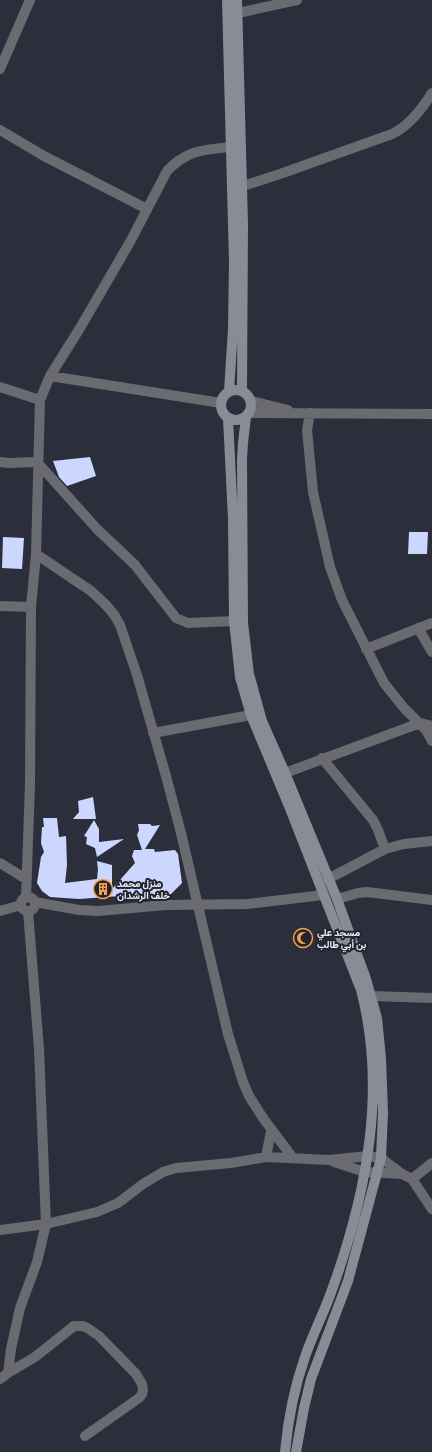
<svg xmlns="http://www.w3.org/2000/svg" width="432" height="1452" font-family="'PT Sans Narrow',Vazirmatn,sans-serif">
	<style>
		.building { fill: #cbd7ff }
		.lines { fill: none; stroke-linecap: round; stroke-linejoin: round }
		.minor { stroke: #696b71; stroke-width: 10 }
		.tertiary { stroke: #696b71; stroke-width: 10 }
		.secondary { stroke: #898c96; stroke-width: 10 }
		.labels { text-anchor: middle; dominant-baseline: central; stroke-width: 4; stroke-linejoin: round; paint-order: stroke }
		.poi-label { font-size: 10px; font-weight: bold; fill: #eff1f9; stroke: #222531; text-anchor: start }
	</style>
	<rect width="100%" height="100%" fill="#2c2f3b"/>
	<path class="building" d="M90,457L96,476L67,486L59,477L53,461Z
		M409,532H428L427,554H408Z
		M3,537L24,538L22,569L2,568Z
		M93,797L96,819H73L79,812L78,801Z
		M43,818H57L59,837L66,836L67,865L65,883L97,879L98,870L97,861L112,865V889L135,863L132,856L134,850H142L137,835L139,830L138,824H150L152,826L160,825L145,849H154L155,852L175,850L178,854L182,883L171,894L166,896L121,899L120,896L79,899L50,897L42,891L37,883L41,857L44,852L41,843L42,827H44Z
		M94,820L99,829V842L124,839L97,857L95,848L86,844L87,837L84,836Z"/>
	<g class="lines">
		<path class="minor" d="M238,13L297,0
			M0,69L30,0
			M0,130L44,156L147,209
			M243,186L280,174L392,134C409,126 422,109 432,93
			M50,376L221,403
			M0,387L40,400
			M251,401L288,410
			M250,413L432,414
			M310,413L307,430L313,492L330,567L342,600L384,683L404,708L426,730L432,741
			M0,462L9,463L37,462L97,529L135,565L176,618L188,623L234,621
			M36,554L91,591L106,605L115,616L120,625L137,675L166,776L181,833L228,1034L243,1082L249,1096L263,1118L293,1158
			M0,606L31,607
			M418,628L432,652
			M366,649L432,623
			M153,733L251,715
			M322,758L373,820L378,830L385,849
			M285,773L420,723L432,726
			M0,863L26,879
			M328,879L385,849L404,844L432,841
			M26,898L30,784L31,607L36,554L40,400L50,376L80,328L130,242L167,171C187,150 202,150 230,147
			M337,899L358,893L367,892L432,900
			M371,996L432,998
			M266,1157L271,1131
			M334,1162L365,1172L402,1174
			M412,1179L432,1163
			M0,1230L46,1224L97,1212L118,1203L143,1184L163,1172L176,1168L231,1163L266,1157L329,1160L368,1156L381,1158L402,1174L412,1179L432,1209
			M8,1373L35,1357L74,1326H83L89,1329L99,1336L136,1374L142,1384L143,1390L142,1394L139,1398L85,1436
			M0,1379L8,1373L11,1349L20,1308L37,1262L46,1224L39,1049L28,911"/>
		<path class="tertiary" d="M21 904a7 7 0 1 1 14 0a7 7 0 1 1-14 0Z
			M35,902L79,910L98,911L166,905L247,904L323,895
			M0,911L21,905"/>
		<path class="secondary" d="M227,0L234,262L233,329L229,391
			M237,0L243,224L242,391
			M221 405a15 15 0 1 1 30 0a15 15 0 1 1-30 0Z
			M246,417L243,443L242,459L243,623L249,674L262,721L285,773L337,899L366,979L377,1018L381,1058L383,1113L381,1158L348,1281L311,1379L304,1408L296,1452
			M228,418L233,519L234,621L240,677L251,715L289,806L361,990C387,1089 367,1192 333,1287C325,1311 313,1333 305,1357C294,1388 288,1420 285,1452"/>
	</g>
	<defs>
		<symbol id="building-ring" viewBox="-11 -11 22 22"><circle r="9.5" fill="#222531" stroke="#f8a14a" stroke-width="1.5"/><path d="M-4-6H4V6H1V3H-1V6H-4ZM-2.5-4.3h1.7v1.8h-1.7ZM.8-4.3h1.7v1.8H.8ZM-2.5-1h1.7V.8h-1.7ZM.8-1h1.7V.8H.8Z" fill="#f8a14a"/></symbol>
		<symbol id="mosque-ring" viewBox="-11 -11 22 22"><circle r="9.5" fill="#222531" stroke="#f8a14a" stroke-width="1.5"/><path d="M3.5-4.9A6 6 0 1 0 3.5 4.9A5 5 0 1 1 3.5-4.9Z" fill="#f8a14a"/></symbol>
	</defs>
	<g fill-rule="evenodd">
		<use href="#building-ring" x="92" y="878" width="22" height="22"/>
		<use href="#mosque-ring" x="292" y="927" width="22" height="22"/>
	</g>
	<g class="labels">
		<g class="poi-label">
			<text x="117" y="883">منزل محمد<tspan x="117" dy="12">خلف الرشدان</tspan></text>
			<text x="317" y="932">مسجد علي<tspan x="317" dy="12">بن أبي طالب</tspan></text>
		</g>
	</g>
</svg>
